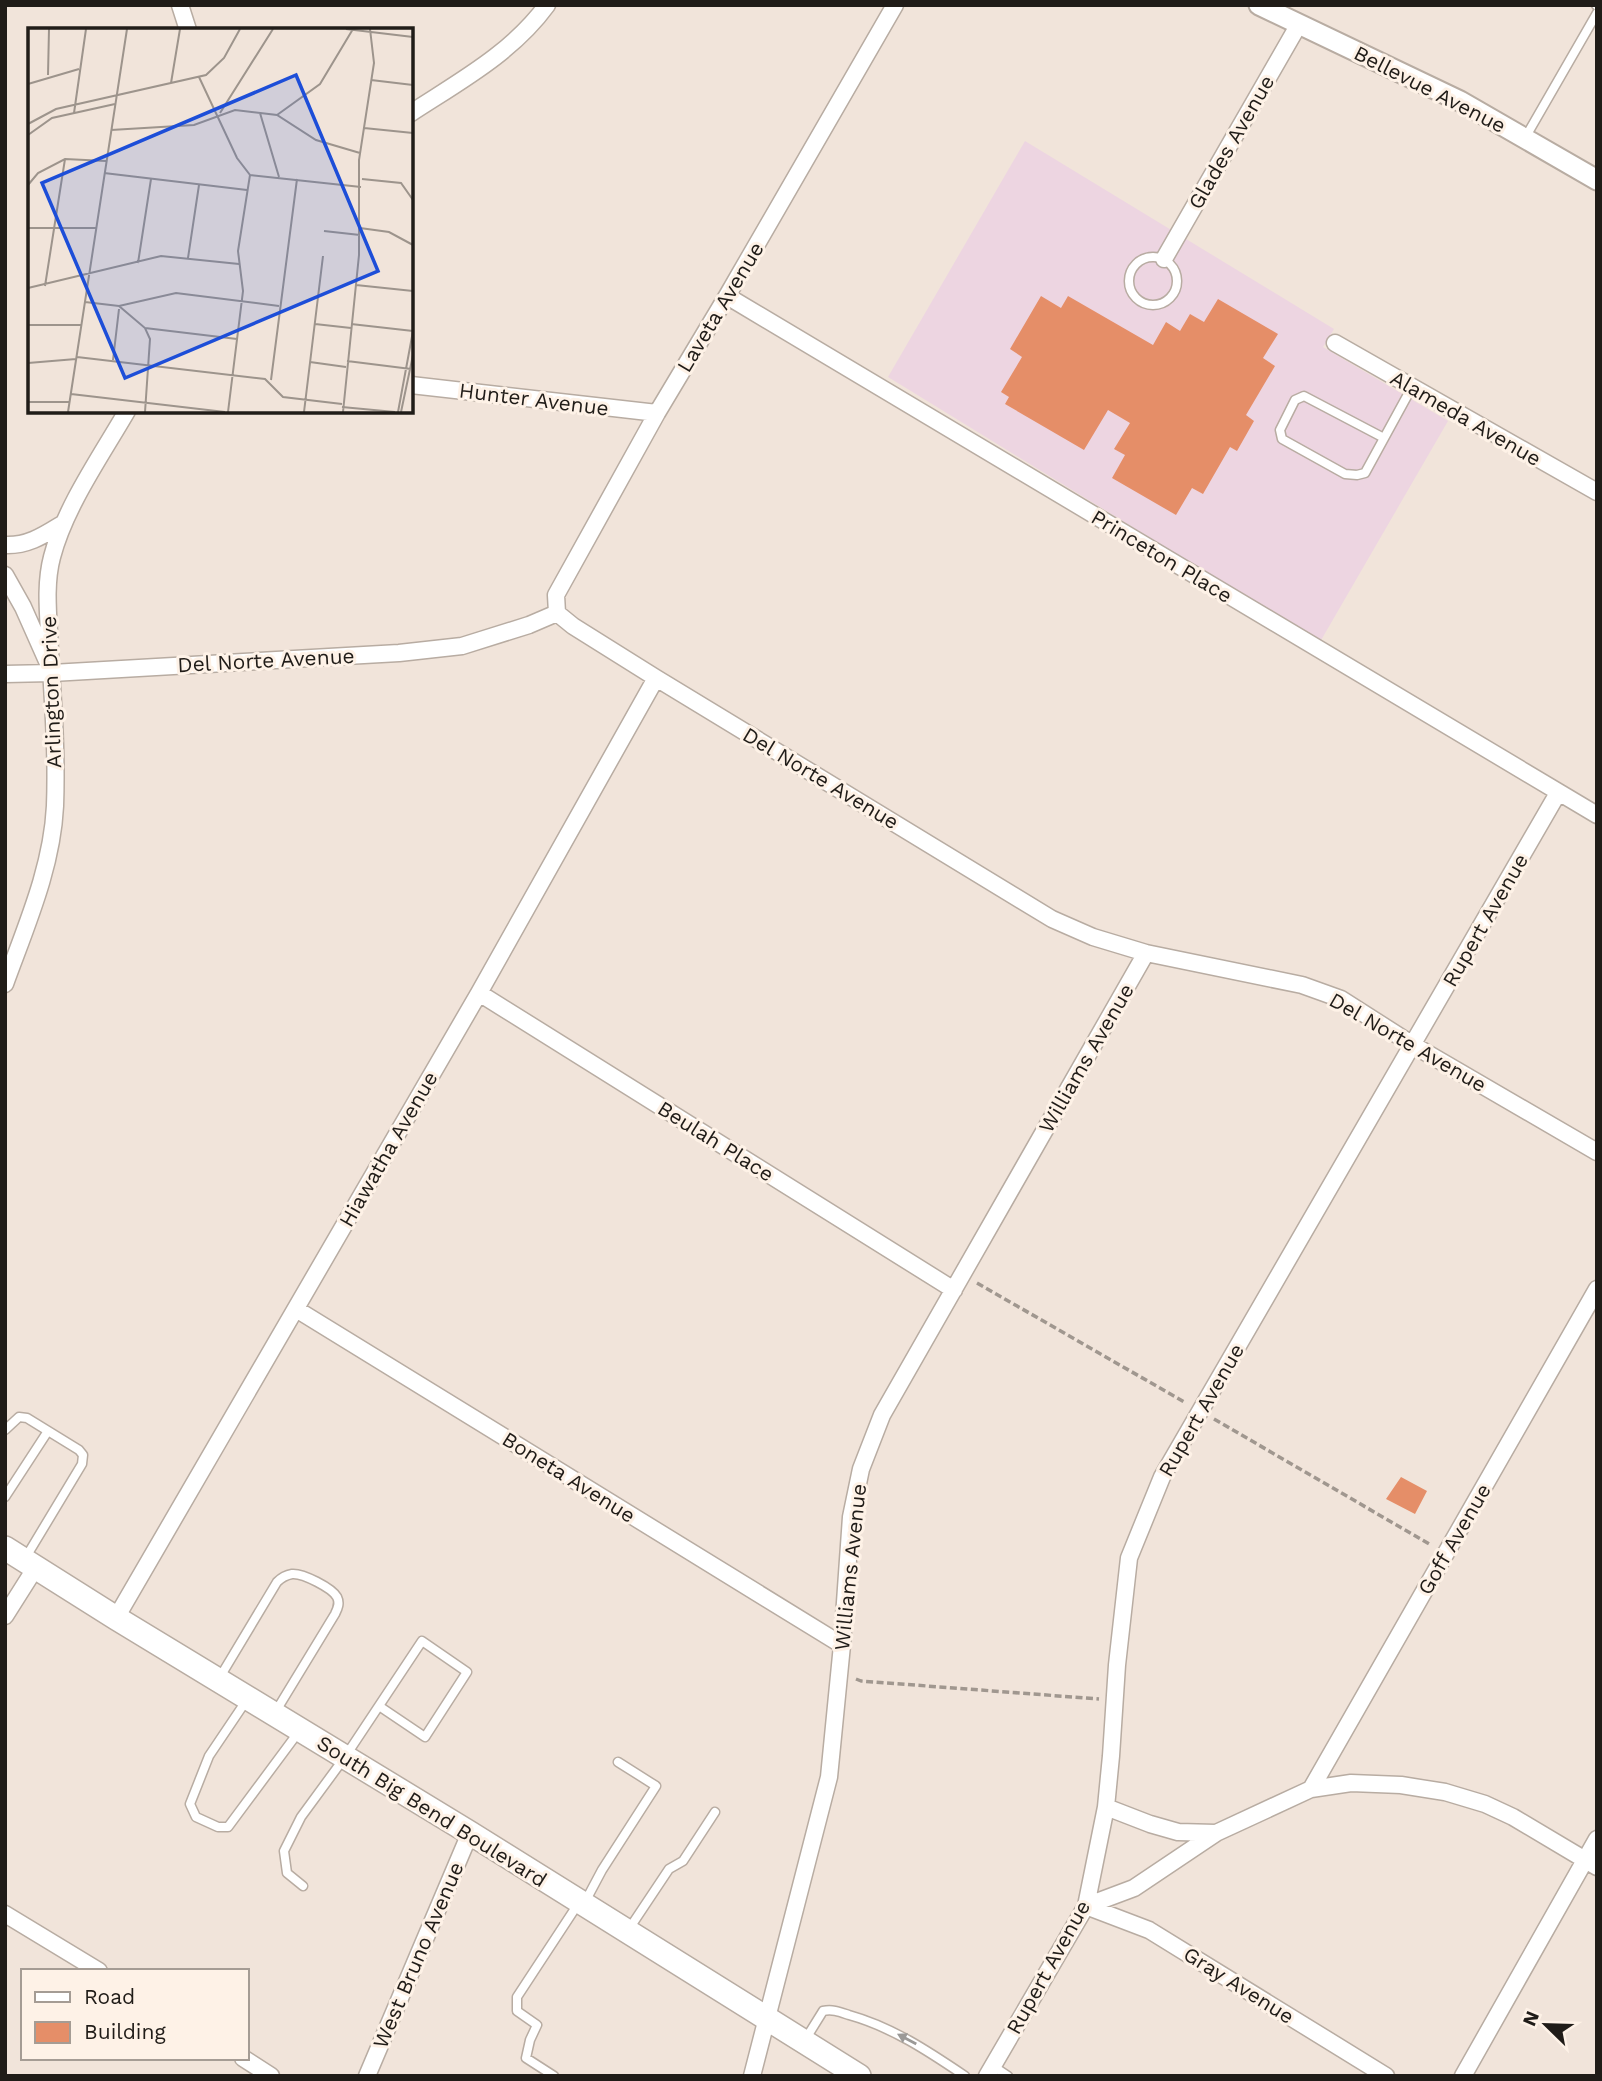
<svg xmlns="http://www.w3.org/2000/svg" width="1602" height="2081" font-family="'Work Sans',sans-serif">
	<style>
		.education { fill: #edd5e1 }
		.building { fill: #e58e68 }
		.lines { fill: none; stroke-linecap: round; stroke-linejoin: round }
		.service-casing { stroke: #b8aca2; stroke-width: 11 }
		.minor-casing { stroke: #b8aca2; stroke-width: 19 }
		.tertiary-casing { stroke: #b8aca2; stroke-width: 23 }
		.secondary-casing { stroke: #b8aca2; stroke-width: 26 }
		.path { stroke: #a0978f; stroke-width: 3.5; stroke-dasharray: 7 3.5; stroke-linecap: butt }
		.service { stroke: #fff; stroke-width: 8 }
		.minor { stroke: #fff; stroke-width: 16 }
		.tertiary { stroke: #fff; stroke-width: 19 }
		.secondary { stroke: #fff; stroke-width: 23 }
		.oneway { fill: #9b9997 }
		.labels { text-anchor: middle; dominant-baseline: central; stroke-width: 6; stroke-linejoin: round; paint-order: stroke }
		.street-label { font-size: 21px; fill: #201c18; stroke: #fef2e7 }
		.inset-road { fill: none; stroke: #9d948c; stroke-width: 2 }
		.view { fill: #1d4ed8; fill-opacity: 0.15; stroke: #1d4ed8; stroke-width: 3.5 }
		.inset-edge { fill: none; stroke: #201c18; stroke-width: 3.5 }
	</style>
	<rect width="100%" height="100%" fill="#f1e4da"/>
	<path class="education" d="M1025,141L1334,329L1323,347L1448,421L1320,642L888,377Z"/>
	<path class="building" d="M1041,296L1061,308L1068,296L1153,345L1166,322L1180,331L1190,314L1204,322L1218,299L1278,334L1263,358L1275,366L1246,415L1254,421L1237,451L1230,447L1203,494L1192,488L1176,515L1112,478L1125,455L1114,449L1130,423L1108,410L1084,450L1005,404L1009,397L1001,392L1022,357L1010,349Z
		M1401,1477L1427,1491L1415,1514L1386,1499Z"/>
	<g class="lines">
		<defs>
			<path id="service" d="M1596,5L1597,6
				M1525,138L1597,13
				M1129 281a24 24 0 1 1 48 0a24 24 0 1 1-48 0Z
				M1384,438L1304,396L1295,400L1280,430L1282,439L1345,474L1357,475L1365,473L1412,387
				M5,1430L19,1417L27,1418L79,1450L83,1455L82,1464L26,1557
				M5,1497L48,1431
				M220,1677L277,1582C281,1578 286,1575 292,1574C303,1573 332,1588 337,1597C340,1603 338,1608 335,1614L276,1711
				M246,1701L209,1756L190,1804L196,1817L218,1827H228L300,1730
				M303,1886L287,1873L284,1851L301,1817L345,1757L422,1641L467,1672L425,1737L379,1706
				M585,1902L602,1870L656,1786L618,1762
				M629,1929L669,1869L683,1861L715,1812
				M805,2040L823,2011C833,2009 840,2012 849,2015C892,2027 928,2051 965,2076
				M993,2066L1008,2076
				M554,2076L526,2058L530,2040L537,2025L517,2011V1997L578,1904"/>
			<path id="minor" d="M180,5L188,30
				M411,113C460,81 512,53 547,5
				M1164,259L1299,24
				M727,296L1597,815
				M1335,343L1597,492
				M411,385L657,413
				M5,545C28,546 44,535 62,524
				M5,575L23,607L47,661
				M557,613L556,595L657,413L727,296L895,5
				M5,674L52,673L399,653L462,646L529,625L557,613L573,626L656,678L1052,919L1093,937L1146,953L1302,985L1341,999L1413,1045L1597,1152
				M5,984C26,926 52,868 55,806C57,754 53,703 50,652C49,620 44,587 52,557C65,507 101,456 127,411
				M479,993L954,1290
				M296,1309L842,1645
				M5,1616L36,1567
				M116,1618L479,993L656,678
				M1311,1789L1597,1289
				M1106,1807L1150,1824L1178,1832L1216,1833
				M1086,1906L1134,1888L1216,1833L1311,1789L1351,1783L1401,1785L1445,1792L1485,1804L1513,1817L1597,1867
				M1086,1906L1149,1930L1386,2076
				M5,1914L99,1971
				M243,2058L271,2076
				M367,2076L470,1833
				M752,2076L829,1777L842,1645L851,1517L861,1469L882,1415L1146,953
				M987,2076L1086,1906L1106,1807L1111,1756L1117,1665L1129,1558L1162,1477L1558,793
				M1463,2076L1597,1839"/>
			<path id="tertiary" d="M1259,5L1460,101L1597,180"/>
			<path id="secondary" d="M5,1548L116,1618L470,1833L859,2076"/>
		</defs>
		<use href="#service" class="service-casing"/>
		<use href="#minor" class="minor-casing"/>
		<use href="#tertiary" class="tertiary-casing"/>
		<use href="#secondary" class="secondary-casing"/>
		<path class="path" d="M977,1283L1186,1403
			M1214,1419L1431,1545
			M856,1679L861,1681L1099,1699"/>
		<use href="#service" class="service"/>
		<use href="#minor" class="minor"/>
		<use href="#tertiary" class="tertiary"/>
		<use href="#secondary" class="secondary"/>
	</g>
	<defs><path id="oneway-solid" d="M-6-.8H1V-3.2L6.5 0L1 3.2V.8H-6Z" transform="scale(1.75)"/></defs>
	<use class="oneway" href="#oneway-solid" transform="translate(907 2039) rotate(-152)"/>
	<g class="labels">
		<g class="street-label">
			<text transform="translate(1430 89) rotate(27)">Bellevue Avenue</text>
			<text transform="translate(1231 142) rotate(-60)">Glades Avenue</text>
			<text transform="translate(720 307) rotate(-59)">Laveta Avenue</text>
			<text transform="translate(534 399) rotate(7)">Hunter Avenue</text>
			<text transform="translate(1466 418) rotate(30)">Alameda Avenue</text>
			<text transform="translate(1162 556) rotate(31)">Princeton Place</text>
			<text transform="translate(266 660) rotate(-3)">Del Norte Avenue</text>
			<text transform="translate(51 692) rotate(-92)">Arlington Drive</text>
			<text transform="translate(821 778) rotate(31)">Del Norte Avenue</text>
			<text transform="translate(1485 920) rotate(-60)">Rupert Avenue</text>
			<text transform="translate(1408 1042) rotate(30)">Del Norte Avenue</text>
			<text transform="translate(1086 1058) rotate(-60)">Williams Avenue</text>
			<text transform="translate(716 1141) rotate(32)">Beulah Place</text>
			<text transform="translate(388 1149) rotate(-60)">Hiawatha Avenue</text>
			<text transform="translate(1201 1410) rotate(-60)">Rupert Avenue</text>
			<text transform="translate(569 1477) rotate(32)">Boneta Avenue</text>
			<text transform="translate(1454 1539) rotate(-60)">Goff Avenue</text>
			<text transform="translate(850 1567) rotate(-84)">Williams Avenue</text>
			<text transform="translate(432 1811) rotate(32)">South Big Bend Boulevard</text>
			<text transform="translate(418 1955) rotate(-67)">West Bruno Avenue</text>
			<text transform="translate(1048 1967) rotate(-61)">Rupert Avenue</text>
			<text transform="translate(1239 1985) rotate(32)">Gray Avenue</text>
		</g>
	</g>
	<g transform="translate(28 28)">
		<rect width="385" height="385" fill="#f1e4da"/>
		<path class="inset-road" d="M318,1L385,9M20,47L21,1M171,49L209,130L222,147L210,223L215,263L200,384M343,52L385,57M143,55L152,1M0,56L51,41M46,85L58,1M192,85L245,1M232,85L251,149M249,87L292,56L325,1M0,96L28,81L178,47L196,30L212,1M336,100L385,105M83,102L166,97L207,82L249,87L288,112L332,125M0,107L24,90L87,76M76,145L219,162M222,147L333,159M334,151L373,155L385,172M0,157L10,145L37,131L78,133M0,200H68M332,200L361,204L385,217M296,203L332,207M385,203V229M160,230L171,157M110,235L123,151M328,257L385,263M17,258L37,131M0,260L133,228L211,236M57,274L91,278L148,265L251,278M91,278L117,300L122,311L117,384M287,296L323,300M323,296L385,303M0,297H53M117,300L209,311M49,329L237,351L255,369L314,376M85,332L91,281M319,333L383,341M282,334L318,339M0,335L48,331M243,352L269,151M43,366L197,384M0,374H41M314,379L367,384M40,384L99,1M276,384L295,228M315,384L331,227V132L346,35L342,1M370,384L385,303M373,384L385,327"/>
		<path class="view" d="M268,47L350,243L97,350L14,155Z"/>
		<rect width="385" height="385" class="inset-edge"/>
	</g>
	<rect width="1602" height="2081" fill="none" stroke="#201c18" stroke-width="14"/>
	<rect x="21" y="1969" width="228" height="91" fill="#fef2e7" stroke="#a59c94" stroke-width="2"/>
	<rect x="35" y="1992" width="35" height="10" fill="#ffffff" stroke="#a59c94" stroke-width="2"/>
	<text x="84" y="2004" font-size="21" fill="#201c18">Road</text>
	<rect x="35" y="2022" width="35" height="21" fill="#e58e68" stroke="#a59c94" stroke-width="2"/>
	<text x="84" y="2039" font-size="21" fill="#201c18">Building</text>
	<g transform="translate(1546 2025) rotate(293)" stroke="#fef2e7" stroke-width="5" paint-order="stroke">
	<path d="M0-5L12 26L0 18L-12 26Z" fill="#201c18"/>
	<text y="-10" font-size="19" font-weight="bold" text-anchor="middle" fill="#201c18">N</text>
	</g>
</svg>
